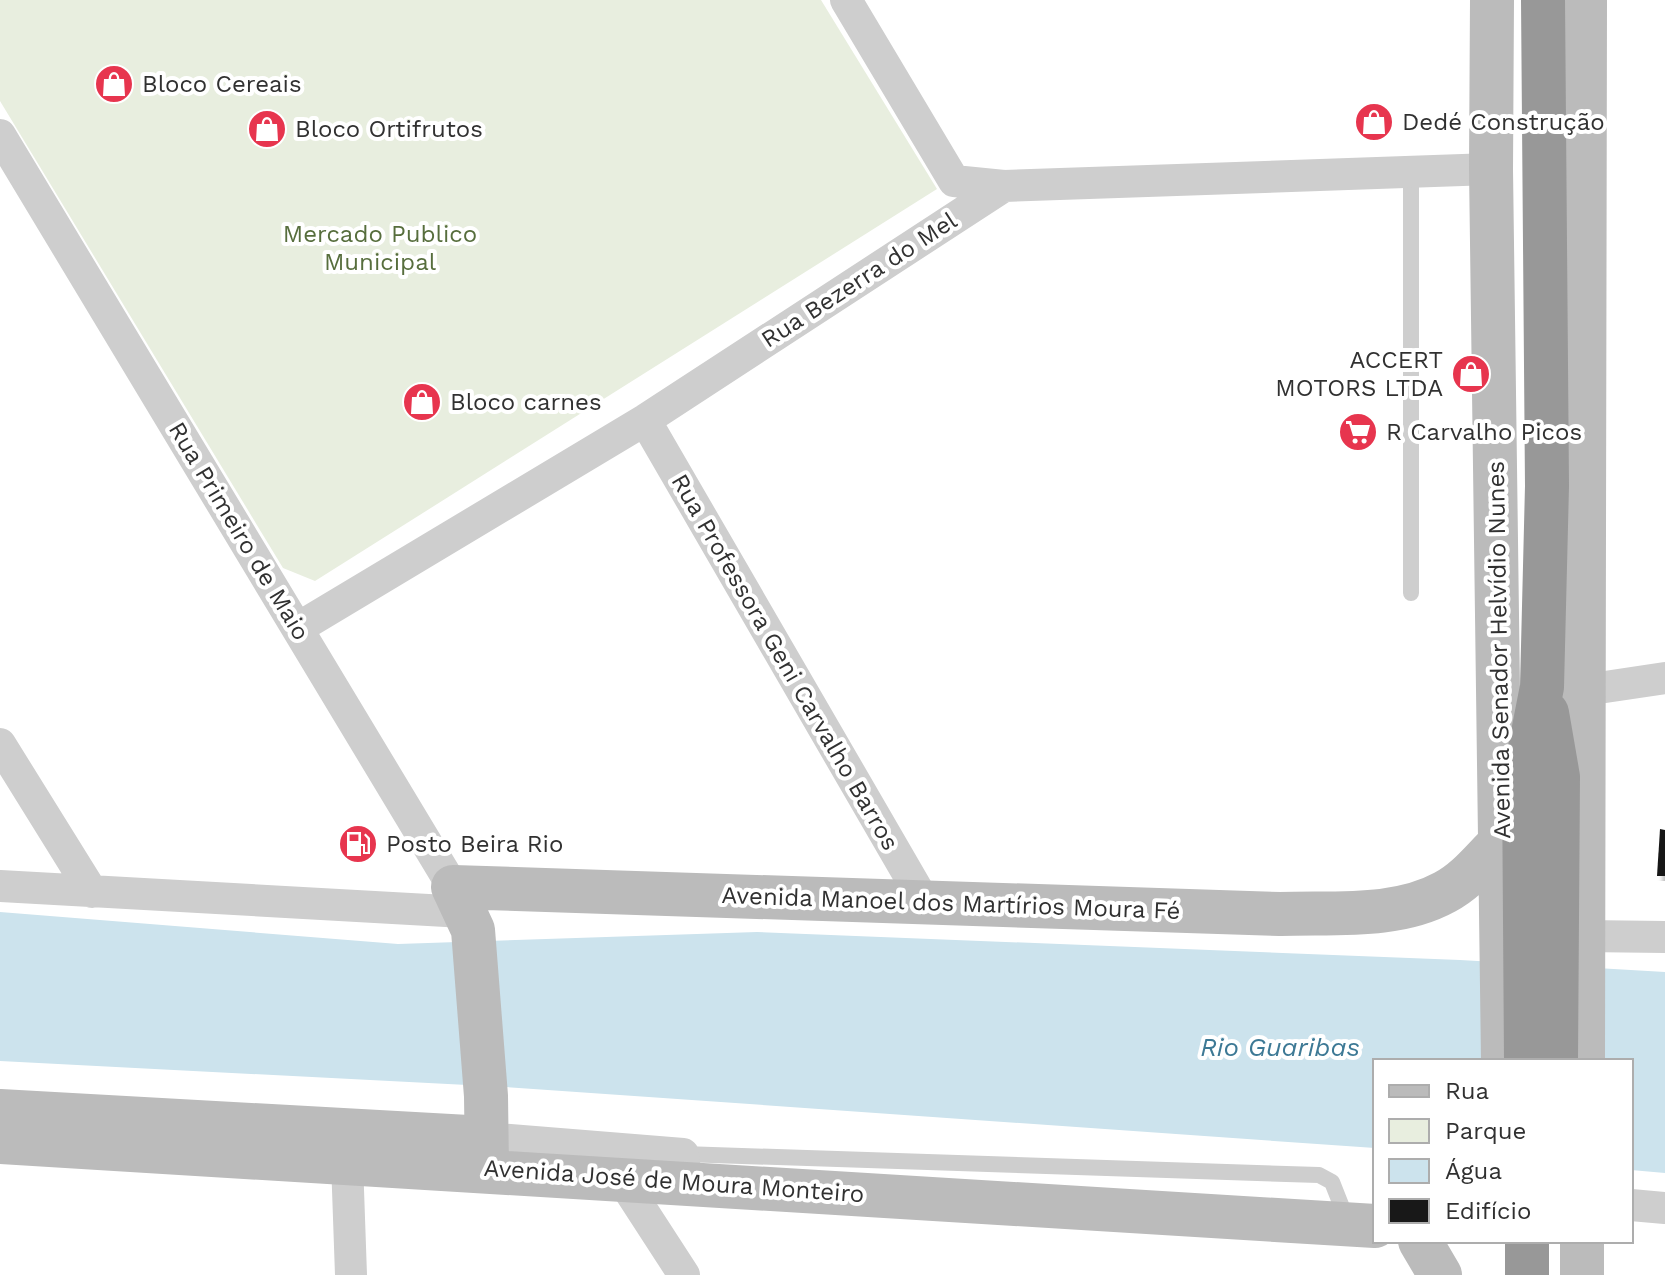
<svg xmlns="http://www.w3.org/2000/svg" width="1665" height="1275" font-family="'Work Sans',sans-serif">
	<style>
		.green { fill: #e8eedf }
		.water { fill: #cce3ed }
		.building { fill: #181818; filter: url(#shadow) }
		.lines { fill: none; stroke-linecap: round; stroke-linejoin: round }
		.lane { stroke: #cecece; stroke-width: 16 }
		.street { stroke: #cecece; stroke-width: 32 }
		.secondary { stroke: #bbb; stroke-width: 44 }
		.highway { stroke: #989898; stroke-width: 44 }
		.labels { text-anchor: middle; dominant-baseline: central; stroke-width: 8; stroke-linejoin: round; paint-order: stroke }
		.poi-label { font-size: 24px; fill: #313131; stroke: #fff; text-anchor: start }
		.park-label { font-size: 24px; fill: #576e3d; stroke: #fff }
		.street-label { font-size: 24px; fill: #313131; stroke: #fff }
		.water-label { font-size: 26px; font-style: italic; fill: #3d7995; stroke: #fff }
	</style>
	<defs>
		<filter id="shadow"><feDropShadow dx="5" dy="9" stdDeviation="2" flood-color="#0004"/></filter>
	</defs>
	<rect width="100%" height="100%" fill="#fff"/>
	<path class="green" d="M0,0H821L937,189L315,581L283,568L0,101Z"/>
	<path class="water" d="M0,912L398,944L757,932L1460,960L1665,972V1173L1631,1170V1061H1375V1148L506,1087L0,1061Z"/>
	<path class="building" d="M1660,829L1665,830V876H1657Z"/>
	<g class="lines">
		<path class="lane" d="M1411,170V593
			M683,1154L1319,1175L1332,1182L1347,1220"/>
		<path class="street" d="M846,0L954,181L1004,186
			M0,135L453,887
			M645,420L925,903
			M298,628L645,420L1004,186L1491,169
			M1585,690L1665,678
			M0,744L92,892
			M0,886L464,912
			M1583,936L1665,937
			M486,1138L683,1154L686,1182
			M347,1161L351,1275
			M614,1167L684,1275
			M1631,1205L1665,1208"/>
		<path class="secondary" d="M1492,0L1491,169L1503,1061
			M1583,1061L1585,0
			M0,1111L486,1138
			M0,1142L1375,1226
			M487,1169L486,1096L473,930L453,887L1280,914C1334,912 1396,919 1445,892C1468,880 1483,859 1501,842
			M1420,1241L1440,1275
			M1582,1241V1275"/>
		<path class="highway" d="M1547,713L1558,777L1556,1059
			M1526,1061L1524,779L1542,687L1547,486L1543,0
			M1527,1241V1275"/>
	</g>
	<defs>
		<symbol id="shop-disc" viewBox="-11 -11 22 22"><circle r="9.5" fill="#e7354e" stroke="#fff"/><path d="M-5-2.5h2.3a2.7 3.5 0 0 1 5.4 0H5L5.5 6h-11ZM-1.5-2.5h3a1.5 2.3 0 0 0-3 0Z" fill="#fff"/></symbol>
		<symbol id="supermarket-disc" viewBox="-11 -11 22 22"><circle r="9.5" fill="#e7354e" stroke="#fff"/><path d="M-6-5.5h2.5l.6 2H6L4.5 2H-2.5L-4.4-4H-6ZM-1.5 3.2a1.3 1.3 0 1 0 .1 0ZM3 3.2a1.3 1.3 0 1 0 .1 0Z" fill="#fff"/></symbol>
		<symbol id="fuel-disc" viewBox="-11 -11 22 22"><circle r="9.5" fill="#e7354e" stroke="#fff"/><path d="M-5.5-6h7V0h2V4h1.3V-2.5L3-4.5l.8-.8L6-3V5H2.5V1h-1V6h-7ZM-4.2-4.7v3.2H.2V-4.7Z" fill="#fff"/></symbol>
	</defs>
	<g fill-rule="evenodd">
		<use href="#shop-disc" x="92" y="62" width="44" height="44"/>
		<use href="#shop-disc" x="1352" y="100" width="44" height="44"/>
		<use href="#shop-disc" x="245" y="107" width="44" height="44"/>
		<use href="#shop-disc" x="1449" y="352" width="44" height="44"/>
		<use href="#shop-disc" x="400" y="380" width="44" height="44"/>
		<use href="#supermarket-disc" x="1336" y="410" width="44" height="44"/>
		<use href="#fuel-disc" x="336" y="822" width="44" height="44"/>
	</g>
	<g class="labels">
		<g class="poi-label">
			<text x="142" y="84">Bloco Cereais</text>
			<text x="1402" y="122">Dedé Construção</text>
			<text x="295" y="129">Bloco Ortifrutos</text>
			<text x="1443" y="360" text-anchor="end">ACCERT<tspan x="1443" dy="28">MOTORS LTDA</tspan></text>
			<text x="450" y="402">Bloco carnes</text>
			<text x="1386" y="432">R Carvalho Picos</text>
			<text x="386" y="844">Posto Beira Rio</text>
		</g>
		<g class="park-label">
			<text x="380" y="234">Mercado Publico<tspan x="380" dy="28">Municipal</tspan></text>
		</g>
		<g class="street-label">
			<text transform="translate(859 280) rotate(-33)">Rua Bezerra do Mel</text>
			<text transform="translate(239 531) rotate(59)">Rua Primeiro de Maio</text>
			<text transform="translate(1499 650) rotate(-91)">Avenida Senador Helvídio Nunes</text>
			<text transform="translate(785 662) rotate(60)">Rua Professora Geni Carvalho Barros</text>
			<text transform="translate(951 903) rotate(2)">Avenida Manoel dos Martírios Moura Fé</text>
			<text transform="translate(674 1181) rotate(4)">Avenida José de Moura Monteiro</text>
		</g>
		<g class="water-label">
			<text x="1280" y="1047">Rio Guaribas</text>
		</g>
	</g>
	<rect x="1373" y="1059" width="260" height="184" fill="#ffffff" stroke="#adadad" stroke-width="2"/>
	<rect x="1389" y="1085" width="40" height="12" fill="#bbbbbb" stroke="#adadad" stroke-width="2"/>
	<text x="1445" y="1099" font-size="24" fill="#313131">Rua</text>
	<rect x="1389" y="1119" width="40" height="24" fill="#e8eedf" stroke="#adadad" stroke-width="2"/>
	<text x="1445" y="1139" font-size="24" fill="#313131">Parque</text>
	<rect x="1389" y="1159" width="40" height="24" fill="#cce3ed" stroke="#adadad" stroke-width="2"/>
	<text x="1445" y="1179" font-size="24" fill="#313131">Água</text>
	<rect x="1389" y="1199" width="40" height="24" fill="#181818" stroke="#adadad" stroke-width="2"/>
	<text x="1445" y="1219" font-size="24" fill="#313131">Edifício</text>
</svg>
